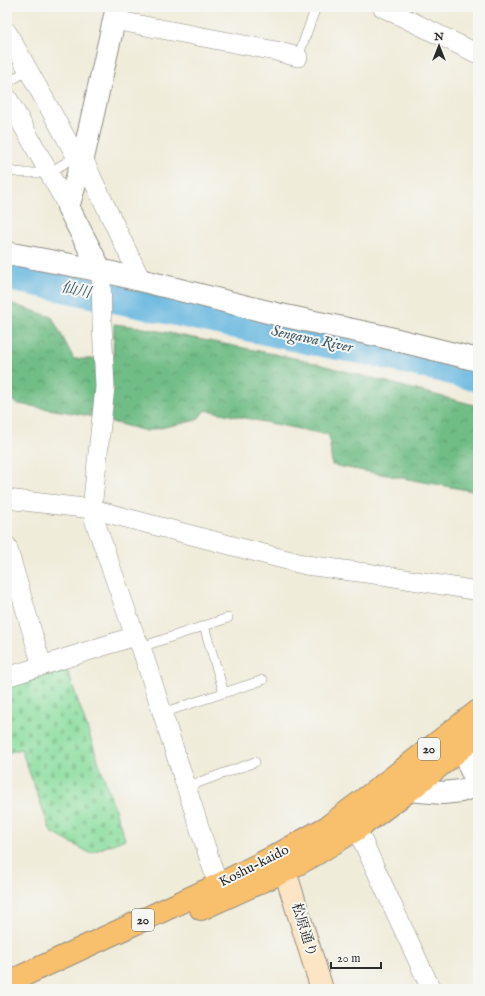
<svg xmlns="http://www.w3.org/2000/svg" width="485" height="996" font-family="'IM FELL English','Noto Serif JP',serif">
	<style>
		.forest { fill: url(#forest-crowns); stroke: #4e7458 }
		.cemetery { fill: url(#cemetery-stones); stroke: #5c8465 }
		.lines { fill: none; stroke-linecap: round; stroke-linejoin: round }
		.river { stroke: #63b5df; stroke-width: 30 }
		.service-casing { stroke: #8e8c82; stroke-width: 10 }
		.minor-casing { stroke: #8e8c82; stroke-width: 20 }
		.tertiary-casing { stroke: #8e8c82; stroke-width: 24 }
		.secondary-casing { stroke: #8e8c82; stroke-width: 24 }
		.trunk-casing { stroke: #8e8c82; stroke-width: 24 }
		.service { stroke: #fff; stroke-width: 9 }
		.minor { stroke: #fff; stroke-width: 19 }
		.tertiary { stroke: #fff; stroke-width: 22 }
		.secondary { stroke: #fce5c4; stroke-width: 22 }
		.trunk { stroke: #f8bf6c; stroke-width: 22 }
		.labels { text-anchor: middle; dominant-baseline: central; stroke-width: 4; stroke-linejoin: round; paint-order: stroke }
		.shield { fill: #f6f6f2; stroke: #686867; stroke-width: 1 }
		.shield-label { font-size: 13px; font-weight: bold; fill: #2b2b2b }
		.street-label { font-size: 14px; fill: #2b2b2b; stroke: #f6f6f2 }
		.water-label { font-size: 15px; font-style: italic; fill: #3f5b6a; stroke: #f6f6f2 }
	</style>
	<defs>
		<pattern id="forest-crowns" width="20" height="18" patternUnits="userSpaceOnUse"><rect width="20" height="18" fill="#71bd86"/><path d="M2 6a3 3 0 1 1 6 0M12 15a3 3 0 1 1 6 0" fill="none" stroke="#5d9a6e"/></pattern>
		<pattern id="cemetery-stones" width="16" height="16" patternUnits="userSpaceOnUse"><rect width="16" height="16" fill="#8cde9f"/><path d="M2 7V4a2 2 0 0 1 4 0v3zM10 15v-3a2 2 0 0 1 4 0v3z" fill="#79bf89"/></pattern>
	</defs>
	<rect width="100%" height="100%" fill="#f6f6f2"/>
	<filter id="ink" filterUnits="userSpaceOnUse"><feTurbulence type="fractalNoise" baseFrequency=".025" numOctaves="2"/><feDisplacementMap in="SourceGraphic" scale="8" xChannelSelector="R" yChannelSelector="G"/><feConvolveMatrix kernelMatrix="1 2 1 2 8 2 1 2 1" color-interpolation-filters="sRGB"/></filter>
	<filter id="wash" filterUnits="userSpaceOnUse"><feTurbulence type="fractalNoise" baseFrequency=".012" numOctaves="4" result="noise"/><feDisplacementMap in="SourceGraphic" scale="16" xChannelSelector="R" yChannelSelector="G"/><feGaussianBlur stdDeviation="0.9" result="paint"/><feColorMatrix in="noise" values="0 0 0 0 0 0 0 0 0 0 0 0 0 0 0 0 0 1.4 0 .05"/><feComposite in="paint" operator="in"/></filter>
	<g filter="url(#wash)">
		<rect width="100%" height="100%" fill="#f0ecda"/>
		<path class="forest" d="M7,302L52,317L74,359H113L114,324L139,327L299,359L478,406V492L332,465L329,435L205,410L197,420L146,431L85,415L18,404L7,398Z"/>
		<path class="cemetery" d="M67,669L125,839L90,853L51,832L21,749L7,753V687Z"/>
		<g class="lines">
			<path class="river" d="M7,276L40,282L312,340L375,352L447,369L478,377"/>
		</g>
	</g>
	<g filter="url(#ink)">
		<g class="lines">
			<defs>
				<path id="service" d="M298,57L316,7
					M7,83L28,70
					M7,171L25,173H49L76,156
					M204,626L224,693
					M141,647L228,618
					M162,713L263,680
					M186,787L255,762"/>
				<path id="minor" d="M382,7L478,54
					M114,20L276,51L298,57
					M7,32L76,156L83,158L92,178L141,280
					M7,97L68,207
					M101,271L102,324L105,387L92,509L95,522L135,636L141,647L218,885
					M7,499L92,509L306,565L381,575L478,591
					M7,546L42,666
					M7,677L135,636
					M357,829L431,989"/>
				<path id="tertiary" d="M7,253L108,272L276,314L381,336L478,360
					M101,271L68,207L83,158L117,7
					M467,743C465,762 469,767 478,782
					M396,789L443,793L461,791L478,785"/>
				<path id="secondary" d="M277,855L285,871L322,989"/>
				<path id="trunk" d="M201,909L285,871L311,857L357,829L410,790L478,735
					M7,983L218,885L277,855L327,827L380,787L478,711"/>
			</defs>
			<use href="#service" class="service-casing"/>
			<use href="#minor" class="minor-casing"/>
			<use href="#tertiary" class="tertiary-casing"/>
			<use href="#secondary" class="secondary-casing"/>
			<use href="#trunk" class="trunk-casing"/>
			<use href="#service" class="service"/>
			<use href="#minor" class="minor"/>
			<use href="#tertiary" class="tertiary"/>
			<use href="#secondary" class="secondary"/>
			<use href="#trunk" class="trunk"/>
		</g>
	</g>
	<g class="labels">
		<g class="shield">
			<rect x="418" y="738" width="22" height="22" rx="3"/>
			<rect x="132" y="909" width="22" height="22" rx="3"/>
		</g>
		<g class="shield-label">
			<text x="429" y="749">20</text>
			<text x="143" y="920">20</text>
		</g>
		<g class="street-label">
			<text transform="translate(254 866) rotate(-27)">Koshu-kaido</text>
			<text transform="translate(304 930) rotate(73)">松原通り</text>
		</g>
		<g class="water-label">
			<text transform="translate(76 290) rotate(12)">仙川</text>
			<text transform="translate(312 339) rotate(12)">Sengawa River</text>
		</g>
	</g>
	<rect width="485" height="996" fill="none" stroke="#f6f6f2" stroke-width="24"/>
	<g transform="translate(439 46)" stroke="#f6f6f2" stroke-width="3" paint-order="stroke">
	<path d="M0-3L7 15L0 10L-7 15Z" fill="#2b2b2b"/>
	<text y="-6" font-size="11" font-weight="bold" text-anchor="middle" fill="#2b2b2b">N</text>
	</g>
	<path d="M331 962v6h50v-6" fill="none" stroke="#2b2b2b" stroke-width="2"/>
	<text x="337" y="962" font-size="12" fill="#2b2b2b" stroke="#f6f6f2" stroke-width="3" paint-order="stroke">20 m</text>
</svg>
